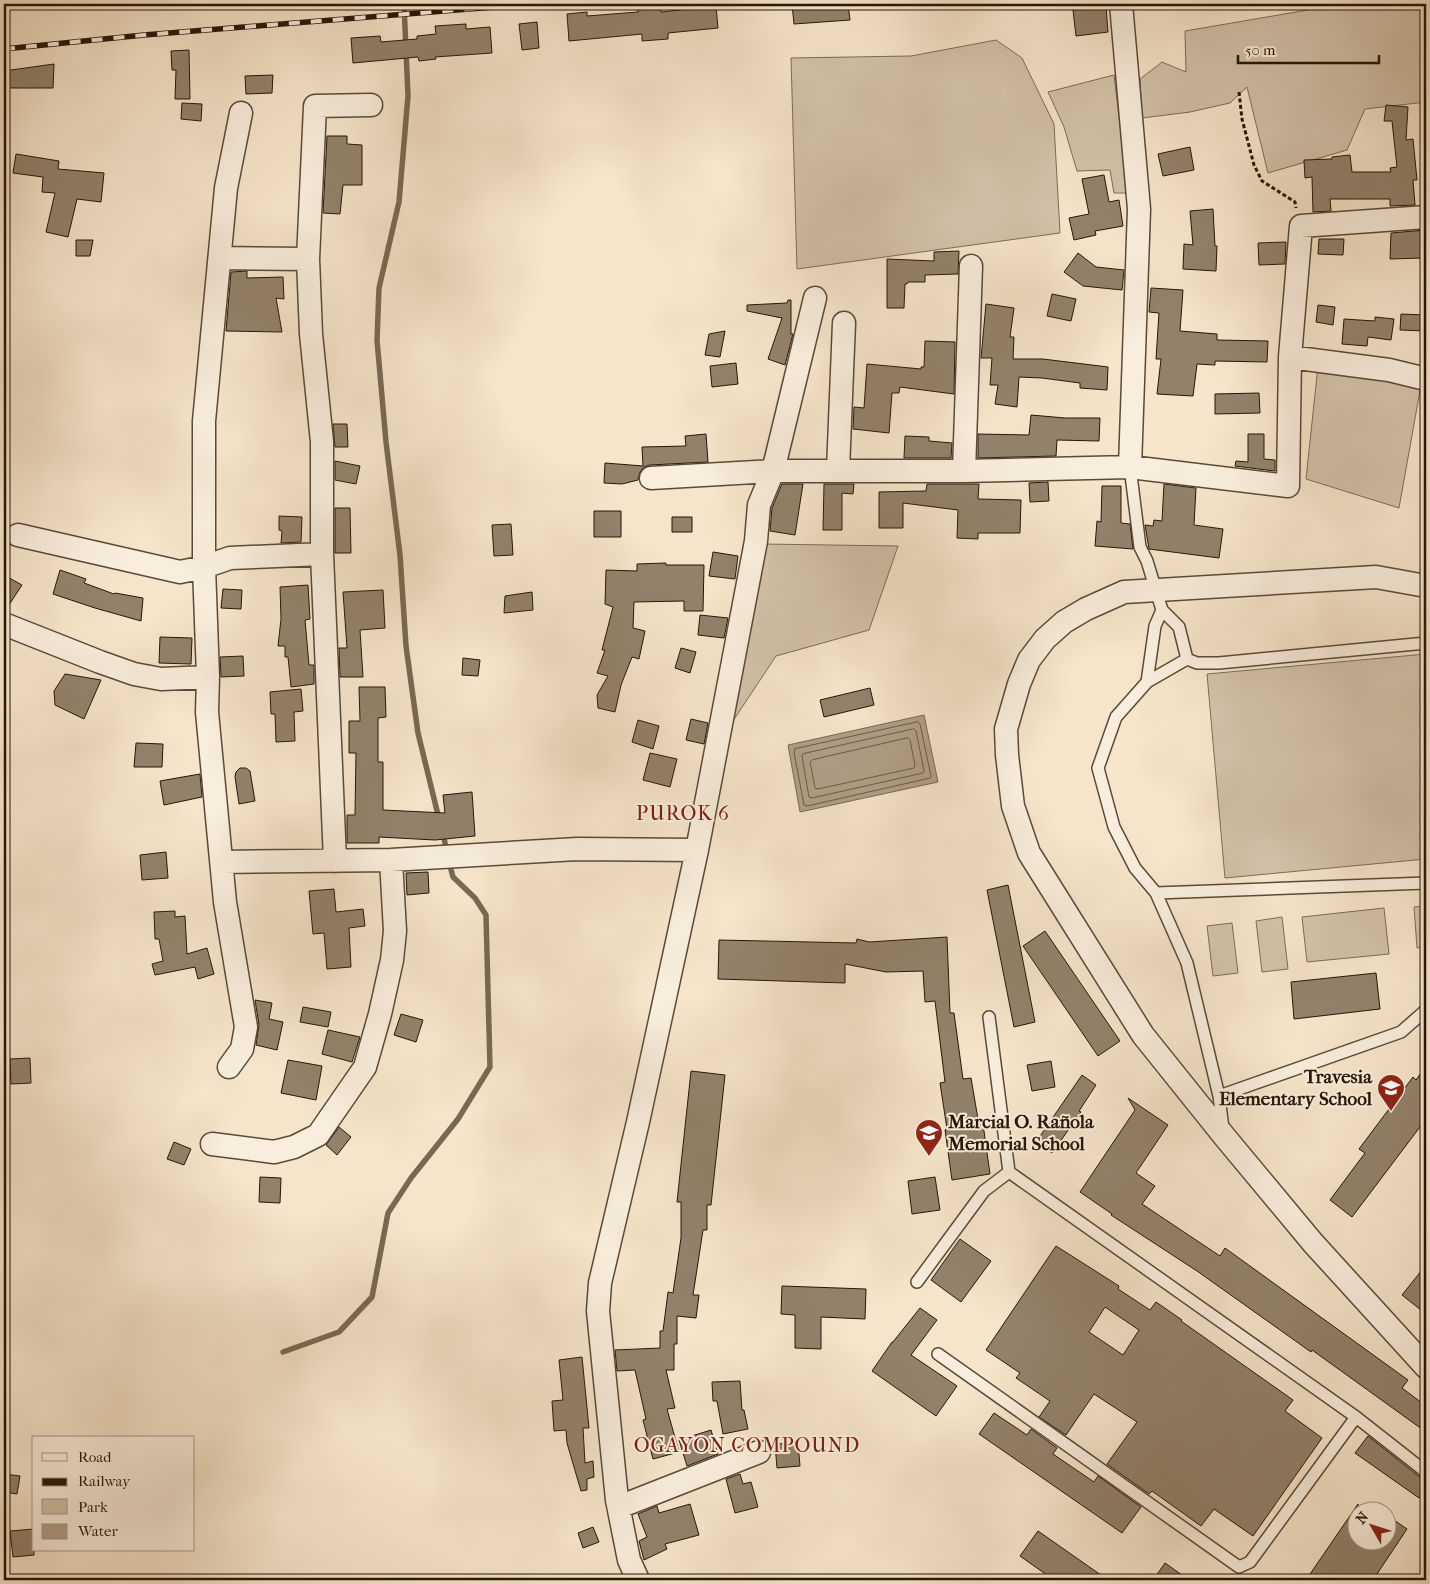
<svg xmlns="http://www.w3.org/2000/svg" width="1430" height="1584" font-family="'IM FELL French Canon',serif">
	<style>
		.green { fill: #d2c2aa; stroke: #7c6c58 }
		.water { fill: #af9f88; stroke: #786954 }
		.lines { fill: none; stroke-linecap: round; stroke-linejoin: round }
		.shore { stroke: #6a5b47; stroke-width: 1 }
		.stream { stroke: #786954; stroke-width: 5.5 }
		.building { fill: #92826c; stroke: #251706; fill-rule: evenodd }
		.service-casing { stroke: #594a37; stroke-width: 14 }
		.minor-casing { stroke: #594a37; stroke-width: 25 }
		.path { stroke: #251706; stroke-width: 3; stroke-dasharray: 4 2.5; stroke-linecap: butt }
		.service { stroke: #f9eedd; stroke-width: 11 }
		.minor { stroke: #f9eedd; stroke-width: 22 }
		.rail-casing { stroke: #251706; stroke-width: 5.5 }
		.rail { stroke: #f9eedd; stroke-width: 4; stroke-dasharray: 11; stroke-linecap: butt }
		.labels { text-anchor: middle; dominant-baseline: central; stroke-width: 4; stroke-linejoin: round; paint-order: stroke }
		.poi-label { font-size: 19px; font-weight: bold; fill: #251706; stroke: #f9eedd; text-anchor: end }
		.neighbourhood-label { font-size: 20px; letter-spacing: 1px; fill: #7a1f14; stroke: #f9eedd }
	</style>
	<rect width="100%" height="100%" fill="#f6e5cb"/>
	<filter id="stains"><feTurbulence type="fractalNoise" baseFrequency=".004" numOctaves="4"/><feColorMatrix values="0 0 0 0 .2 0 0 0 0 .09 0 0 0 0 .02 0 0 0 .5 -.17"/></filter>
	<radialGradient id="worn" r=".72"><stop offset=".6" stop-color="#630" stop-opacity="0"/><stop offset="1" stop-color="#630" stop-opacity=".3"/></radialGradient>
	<path class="green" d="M1343,4H1419L1426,6V102L1365,109L1347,150L1268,173L1247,87L1230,103L1190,112L1142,118L1140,79L1162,62L1186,72L1185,31Z
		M996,40L1022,58L1054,124L1060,233L797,269L791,58L911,56Z
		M1114,75L1128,193H1114L1110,170L1077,171L1064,127L1048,92Z
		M1318,366L1421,385L1399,508L1306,479Z
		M763,544L898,546L869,630L776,656L729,727Z
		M1426,654V859L1225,878L1207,674Z
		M1426,906V947L1417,948L1414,907Z
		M1384,908L1389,954L1307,962L1302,917Z
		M1282,917L1288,969L1262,972L1256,921Z
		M1232,923L1238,973L1213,976L1207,926Z"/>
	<path class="water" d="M924,715L938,782L800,812L788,745Z"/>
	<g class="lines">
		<path class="shore" d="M918,722L920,724L931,776L930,778L807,806L804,805L794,752L795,749Z
			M914,729L916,731L924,771L923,773L812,798L809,797L802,756L803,754Z
			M908,738L910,740L915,765L914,768L818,789L815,788L810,762L812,760Z"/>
		<path class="stream" d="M404,4L408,96L399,202L379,288L377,340L386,442L400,555L406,646L418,733L439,819
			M443,833L447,853
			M283,1352L339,1332L372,1297L388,1213L411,1178L458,1119L490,1067L486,915L475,898L453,877L449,862"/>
	</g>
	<path class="building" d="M660,4L661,12L716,6L718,28L668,33V39L642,41V34L569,41L567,14L587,12V16L638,12V6Z
		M792,4H819L820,6L848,4L850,20L794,24Z
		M1106,7L1108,32L1076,36L1073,10Z
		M537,22L539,48L522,50L519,24Z
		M466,24V29L490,27L492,53L435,57L436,59L419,61L418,57L353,63L351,38L380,36L381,42L417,39V36L436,34L435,26Z
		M189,50L190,99H175L176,70H172L171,51Z
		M54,64L53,88H4V71Z
		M273,75L272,93L246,94L245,76Z
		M182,103L202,104L201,121L181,119Z
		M1386,105L1408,107L1406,140L1413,139L1417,180H1413L1415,205L1390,206V199H1330L1331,211L1313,212L1312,177L1305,178L1304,160L1332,159V157L1350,155L1352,172H1391L1390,168L1397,167L1392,121H1384Z
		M327,136H347V144L362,145V185H343L340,214L323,213Z
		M1190,147L1194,170L1163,176L1158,154Z
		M16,154L59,161L58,169L104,173L101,202L77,199L68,237L46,232L55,193L42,192L43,177L13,173Z
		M1104,175L1109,202L1119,200L1123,226L1095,231L1096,235L1074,240L1069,218L1089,214L1082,179Z
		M1213,209L1215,246H1217L1216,271L1183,269L1184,244L1193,245L1190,211Z
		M1425,230L1424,258L1390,259L1391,233Z
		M1319,239H1344L1343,255L1318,254Z
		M76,240H93L90,256H76Z
		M1286,242L1285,264L1259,265L1258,243Z
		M959,251L958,274L925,275V282H908L907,284H905L904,308H887V259L934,261V252Z
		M1078,253L1096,267L1124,270L1122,290L1083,286L1064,272Z
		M247,271V278L283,277L284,299L276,298L282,332L226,331L231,272Z
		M1151,288L1183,290L1180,331L1217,334V340L1268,341L1267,362L1215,361V365L1197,364L1193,396L1157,394L1161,359H1156L1159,313L1149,312Z
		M1052,294L1076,299L1071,321L1047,316Z
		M788,300H791V334H793L785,365L768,359L782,318L747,311V305L787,303Z
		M986,304L1014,308L1010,337H1014L1013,359H1043L1108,367L1107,390L1080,388V383L1042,378L1019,377L1017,407L995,404L998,385H990L992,358H981Z
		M1318,305L1335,307L1333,325L1316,322Z
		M1401,314L1426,315V331L1400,330Z
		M1375,317L1394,319L1391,340L1368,337L1367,346L1342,344L1344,319L1375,321Z
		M725,331L720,357L705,355L709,334Z
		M925,341L955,342L954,394L900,387L899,393H892L889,433L853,429L854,407L864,408L867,364L921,369V367H924Z
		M736,363L738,384L712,387L710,366Z
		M1259,393L1260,413L1215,414V394Z
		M1031,415L1065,418H1100L1099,441L1057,440L1056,456L978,458V434L1029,435Z
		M333,424H347L348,447H335Z
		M706,434L708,462L650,465L644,467L640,472L638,480L622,484L604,483L605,463L643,466L642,447L686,446L685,436Z
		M1248,434H1264V459L1275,460V471L1235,466L1236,461L1248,462Z
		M905,436L929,437V441L952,443L951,458H904Z
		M335,461L360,466L356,484L335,480Z
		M1048,482L1049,501L1030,502L1029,483Z
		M782,484H803L795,535L770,531L772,508Z
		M824,484H854L853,494L842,493V530H823Z
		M927,484H979L978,499L1021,500L1020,533H978V539L957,538L958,510L903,503V528H879V492L926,491Z
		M1164,484L1196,488L1194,525L1223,529L1219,558L1149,549L1145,525L1153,526L1154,520L1162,521Z
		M1102,486H1121V523L1130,524L1133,549L1095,546L1097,521L1101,522Z
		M335,508H350L351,553H335Z
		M594,511H621V537H594Z
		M279,516L302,517L301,542L281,543L282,531L279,530Z
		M672,517H692V532H672Z
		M511,524L513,555L494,556L492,525Z
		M713,552L738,556L735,579L709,576Z
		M666,563V565H704L703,611H684V601L634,602L633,628L645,631L639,659L632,657L621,685L615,712L598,708L597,695L608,676L597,673L605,650H602L613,607L605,604L606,570L637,571V564Z
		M60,570L86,579L84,583L114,594L115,593L143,598L141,621L95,608L53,594Z
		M4,575L22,585L5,611H4Z
		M308,585L310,619L305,620L309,665H314V684L291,687L288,657H285V646H278L281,619L280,587Z
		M223,589L242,590L241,609L221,608Z
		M383,590L385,628L360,630L363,677H340L339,648H347L343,592Z
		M532,592L533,610L504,613L505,596Z
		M700,615L728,618L724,638L698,635Z
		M160,637L192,638L191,664L159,663Z
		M681,648L696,652L690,673L675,668Z
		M243,656L244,676L221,677L220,657Z
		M463,658L480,660L478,676L462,675Z
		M65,674L101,680L84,719L55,705L54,691Z
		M359,687H385L386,717L378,718V762H383V810L445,813L443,795L472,792L475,836L435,840L379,837V843H347V815H355L356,753H349V721H360Z
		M870,688L874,705L824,717L820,700Z
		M301,689L303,711L294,712L295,741L276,742L275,714H271L270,692Z
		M691,719L708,723L704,744L686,740Z
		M638,720L659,726L653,749L632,742Z
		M136,743L163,744L162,767H134Z
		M650,753L677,759L670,787L643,780Z
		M240,768H246L250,771L255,801L239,804L235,777L236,772Z
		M200,774L202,797L164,805L160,781Z
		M166,852L168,878L142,880L140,855Z
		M428,872L429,893L407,895L406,873Z
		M1008,885L1035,1022L1014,1027L987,890Z
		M334,889L336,912L363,909L365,926L349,928L351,967L327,969L324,933L313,934L309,891Z
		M175,911V917L185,916L187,954L207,948L214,974L198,979L195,967L155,975L152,964L163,961L159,939H155L154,912Z
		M1045,931L1120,1041L1098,1056L1023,946Z
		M947,937L950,1013H954L963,1079L971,1078L979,1125L983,1124L990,1174L952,1180L945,1130L947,1129L940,1083L945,1082L935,1001L925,1002L923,971L886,972L845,964V983L718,979L719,940L856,943L857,939L869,942Z
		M1376,973L1380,1009L1294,1019L1291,982Z
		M255,1000L272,1003L269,1019L283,1022L277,1050L256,1045L259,1025Z
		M303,1007L331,1012L328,1027L300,1022Z
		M401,1014L423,1020L416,1042L394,1035Z
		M328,1030L360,1037L352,1062L322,1054Z
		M30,1058L31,1083L11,1084L10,1059Z
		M288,1060L322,1066L316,1100L281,1093Z
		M1051,1061L1055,1087L1032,1091L1027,1065Z
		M1426,1066V1119L1352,1217L1330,1200L1365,1153L1359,1149L1413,1077L1416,1080Z
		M691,1071L725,1075L711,1205H707V1230H703L693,1295H699L696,1318L677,1316V1344H674V1370H666L675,1408L667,1409L679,1452L653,1459L643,1420L646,1419L635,1370L617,1371L615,1350L660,1348V1331H663L668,1292L673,1293L681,1238V1202H677Z
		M1082,1075L1096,1085L1079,1111L1081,1112L1052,1153L1036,1142Z
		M1128,1098L1168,1125L1136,1173L1155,1186L1142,1204L1220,1256L1225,1248L1408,1380L1402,1388L1426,1406V1432L1312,1350L1311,1352L1197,1271L1111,1215L1112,1214L1080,1192L1135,1110Z
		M339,1127L351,1137L337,1155L326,1145Z
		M174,1142L191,1149L184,1165L167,1159Z
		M260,1177L281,1178L280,1203L259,1202Z
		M935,1177L940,1210L912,1214L908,1181Z
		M960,1239L991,1261L961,1302L931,1280Z
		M1056,1246L1119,1286L1118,1289L1150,1310L1156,1302L1182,1320L1181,1321L1293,1400L1285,1411L1322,1438L1253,1536L1214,1509L1201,1526L1152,1491L1149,1494L1107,1464L1137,1422L1094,1394L1066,1435L1039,1417L1050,1401L1016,1378L1020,1373L986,1350ZM1105,1307L1139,1330L1123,1355L1089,1332Z
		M1426,1265V1314L1402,1295Z
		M782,1286L866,1289L865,1319L821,1317V1349L795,1348V1315L781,1314Z
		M920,1308L937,1320L911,1355L957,1386L936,1416L872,1371L892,1342H893Z
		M582,1357L589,1428H583L585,1463L593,1461L594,1477L587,1479V1490L581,1491L567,1443L566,1430L554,1431L552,1401L563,1400L559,1360Z
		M740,1381L742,1410H744L748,1429L723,1434L717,1401H713L712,1382Z
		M994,1413L1027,1435L1031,1429L1057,1448L1053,1454L1094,1482L1098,1476L1141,1507L1122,1533L979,1434Z
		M711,1430L718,1454L687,1466L679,1440Z
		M1368,1436L1421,1478L1426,1479V1488L1419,1498L1355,1453Z
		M798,1443L800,1466L777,1468L775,1444Z
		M4,1474L20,1476L17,1494L4,1492Z
		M740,1474L743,1484L751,1482L758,1507L735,1513L726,1479Z
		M690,1504L699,1535L665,1544L667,1549L644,1560L639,1541L647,1537L638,1514L657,1506L659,1513Z
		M1358,1504V1542H1388V1516L1407,1529L1373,1580H1306Z
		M593,1527L599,1542L583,1548L578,1533Z
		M34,1529V1555L13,1557L10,1531Z
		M1038,1531L1108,1580H1054L1020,1556Z
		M1165,1563L1189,1580H1153Z"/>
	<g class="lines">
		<defs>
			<path id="service" d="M1130,467L1140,547L1147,561L1162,610L1155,626L1147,682
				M1162,610L1179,627L1187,659L1197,663H1219L1426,643
				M1187,659L1147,682L1116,717L1098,768L1114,827L1135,868L1156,893L1187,963L1219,1096
				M1156,893L1426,883
				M989,1017L1009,1172L1356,1417L1426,1472
				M1223,1129L1219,1096L1401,1032L1426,1010
				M917,1282L984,1191L1009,1172
				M938,1354L1239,1567L1250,1562L1356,1417"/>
			<path id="minor" d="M1121,4L1139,209L1130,467
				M220,258L308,259
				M1290,357L1389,370L1426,379
				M838,470L844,323
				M964,471L971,266
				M651,478L773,471H964L1130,467L1288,486L1290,357L1301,226L1426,217
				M18,535L180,572L204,567L230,558L322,554
				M1426,586L1376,577L1124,592L1086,609L1064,622L1045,639L1029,660L1019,684L1006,729L1007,755L1013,806L1029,853L1143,1035L1224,1136L1313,1243L1426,1367
				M4,624L100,662L134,674L161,679L208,677
				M335,861L322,554V442L311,334L308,259L315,106L371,105
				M222,862L391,860L577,849L697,850
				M229,1067L242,1049L246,1027L225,902L207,712L208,677L204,567V421L226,188L241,113
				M212,1144L274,1152L294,1147L318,1135L365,1067L380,1014L392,960L395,931L391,860
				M619,1507L759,1452
				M638,1580L629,1560L617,1500L598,1311L600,1283L638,1122L697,850L756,541L759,505L773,471L815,298"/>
		</defs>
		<use href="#service" class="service-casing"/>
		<use href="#minor" class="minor-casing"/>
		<path class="path" d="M1239,92L1242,119L1254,165L1262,181L1295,202L1296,208"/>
		<use href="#service" class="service"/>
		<use href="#minor" class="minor"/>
		<defs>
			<path id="rail" d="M4,49L144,35L533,4"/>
		</defs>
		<use href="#rail" class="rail-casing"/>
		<use href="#rail" class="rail"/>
	</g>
	<defs>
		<symbol id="school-pin" viewBox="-11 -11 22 30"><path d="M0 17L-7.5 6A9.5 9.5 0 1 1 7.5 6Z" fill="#8f2418" stroke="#f9eedd"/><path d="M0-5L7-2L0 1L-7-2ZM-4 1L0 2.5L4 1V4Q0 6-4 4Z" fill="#fff"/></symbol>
	</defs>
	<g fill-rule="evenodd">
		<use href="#school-pin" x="1375" y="1072" width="32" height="43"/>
		<use href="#school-pin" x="913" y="1117" width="32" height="43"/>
	</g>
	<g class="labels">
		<g class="poi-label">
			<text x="1372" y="1077">Travesia<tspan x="1372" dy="22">Elementary School</tspan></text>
			<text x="948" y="1122" text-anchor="start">Marcial O. Rañola<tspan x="948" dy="22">Memorial School</tspan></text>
		</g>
		<g class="neighbourhood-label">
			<text x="683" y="813">PUROK 6</text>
			<text x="747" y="1445">OGAYON COMPOUND</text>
		</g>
	</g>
	<rect width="1430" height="1584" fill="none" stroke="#f6e5cb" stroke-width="20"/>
	<rect x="5" y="5" width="1420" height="1574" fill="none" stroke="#251706" stroke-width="2.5"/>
	<rect x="10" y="10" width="1410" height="1564" fill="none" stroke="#251706"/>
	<rect x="32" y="1436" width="162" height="115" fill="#f9eedd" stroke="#a49887"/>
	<rect x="42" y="1453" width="25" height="8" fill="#f9eedd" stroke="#a49887"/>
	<text x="78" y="1462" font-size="15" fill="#251706">Road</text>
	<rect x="42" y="1478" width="25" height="8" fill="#251706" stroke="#a49887"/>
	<text x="78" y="1486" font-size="15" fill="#251706">Railway</text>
	<rect x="42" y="1499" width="25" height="15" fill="#d2c2aa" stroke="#a49887"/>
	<text x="78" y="1512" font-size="15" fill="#251706">Park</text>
	<rect x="42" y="1524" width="25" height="15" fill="#af9f88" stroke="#a49887"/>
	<text x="78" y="1536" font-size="15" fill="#251706">Water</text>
	<g transform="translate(1372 1526) rotate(309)"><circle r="24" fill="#f9eedd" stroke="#a49887"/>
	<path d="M0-4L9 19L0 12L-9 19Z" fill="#8f2418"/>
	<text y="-8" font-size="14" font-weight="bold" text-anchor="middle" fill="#251706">N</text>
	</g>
	<path d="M1238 55v8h141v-8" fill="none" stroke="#251706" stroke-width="2.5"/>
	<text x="1245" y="55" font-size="15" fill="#251706" stroke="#f9eedd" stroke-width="4" paint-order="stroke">50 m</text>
	<rect width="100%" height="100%" filter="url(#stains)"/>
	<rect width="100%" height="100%" fill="url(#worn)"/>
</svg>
